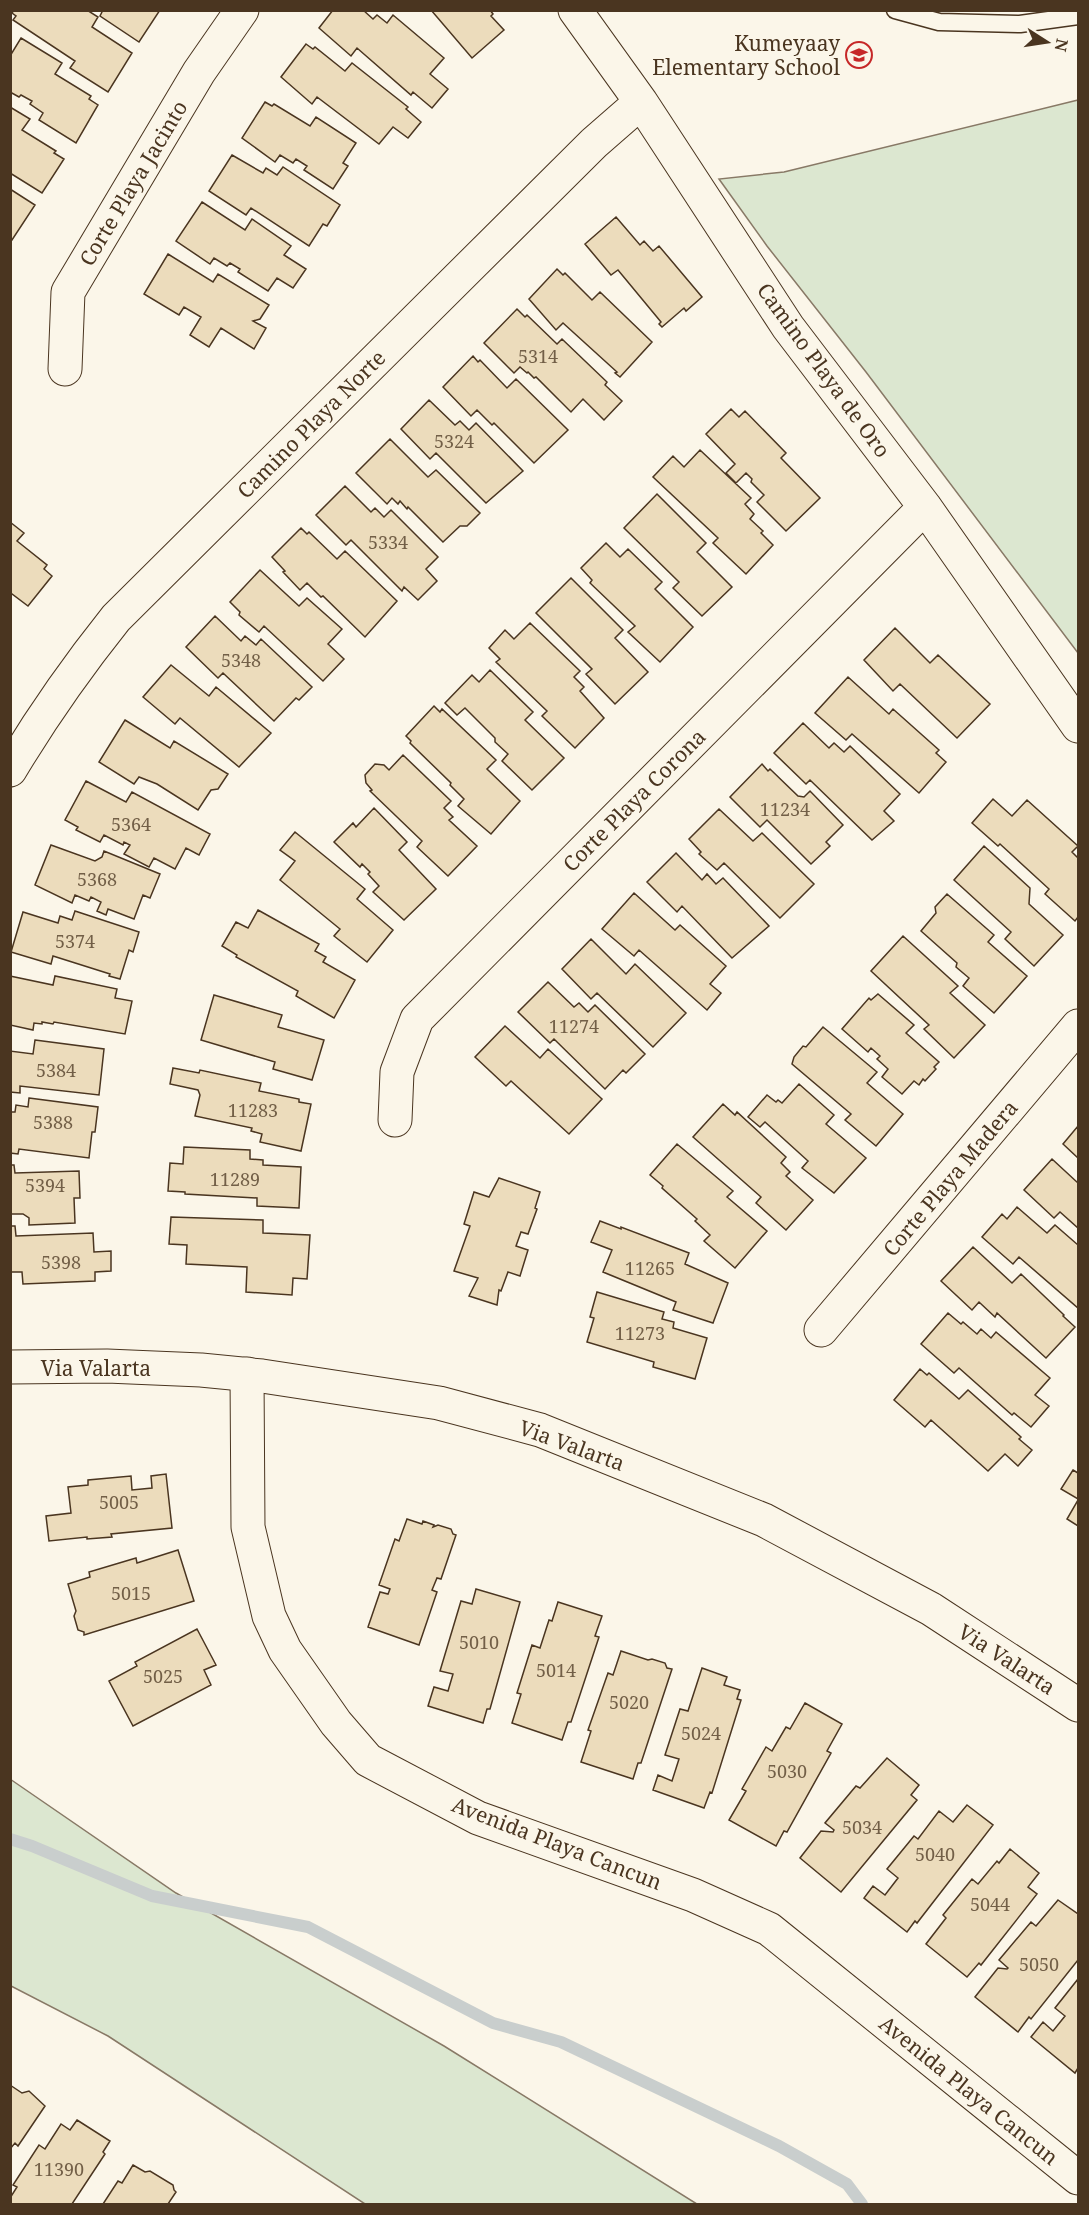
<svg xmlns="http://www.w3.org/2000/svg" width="1089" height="2215" font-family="'Noto Serif',serif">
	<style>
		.green { fill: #dce7d0; stroke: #887966; stroke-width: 1.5 }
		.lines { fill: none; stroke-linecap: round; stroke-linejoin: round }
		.stream { stroke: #c9cecd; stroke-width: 12 }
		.building { fill: #ecdcbc; stroke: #4a3520; stroke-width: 1.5 }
		.lane-casing { stroke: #4a3520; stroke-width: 19 }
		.street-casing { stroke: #4a3520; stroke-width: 35 }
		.secondary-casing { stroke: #4a3520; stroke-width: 35 }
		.lane { stroke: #fbf6e9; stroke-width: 16 }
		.street { stroke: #fbf6e9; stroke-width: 33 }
		.secondary { stroke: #fbf6e9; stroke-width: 33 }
		.labels { text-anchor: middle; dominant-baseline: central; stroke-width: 4.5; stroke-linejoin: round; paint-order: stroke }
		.number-label { font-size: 18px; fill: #725f47 }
		.poi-label { font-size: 21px; fill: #4a3520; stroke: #fbf6e9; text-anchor: end }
		.street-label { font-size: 21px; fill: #4a3520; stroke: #fbf6e9 }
	</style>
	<rect width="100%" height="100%" fill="#fbf6e9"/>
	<path class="green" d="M1078,100V653L866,372L767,246L719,179L784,172Z
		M10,1779L176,1893L444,2046L697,2204H365L108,2036L11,1986Z"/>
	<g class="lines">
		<path class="stream" d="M10,1839L32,1846L152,1896L308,1927L493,2023L561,2042L779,2146L847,2184L862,2204"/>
	</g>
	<path class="building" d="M14,10H87L98,17L92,27L132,53L108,92L70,68L75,61L13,20L16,16L12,13Z
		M103,10H160L139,42L100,16Z
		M333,10H363L373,19L377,15L387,23L393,15L444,58L430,74L448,89L432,108L413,92L411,95L357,48L351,56L319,28Z
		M431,10H490L493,14L491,16L504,30L472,58Z
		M21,38L62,63L55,74L91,96L89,99L98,105L76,143L39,120L43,113L30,104L32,101L21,95L19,97L10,92V56Z
		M306,44L313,49L315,47L345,71L352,63L408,107L406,109L421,122L408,138L393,127L379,144L317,97L312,104L281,77Z
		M265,102L272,106L274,104L310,126L316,117L356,143L343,163L348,166L333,189L304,170L307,166L296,159L293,163L280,155L275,162L242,138Z
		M10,107L30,119L22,130L56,151L54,153L64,159L42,193L10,173Z
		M232,155L263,173L266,168L277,175L283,167L340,205L327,226L323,224L309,246L251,208L246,215L209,191Z
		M10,189L35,205L10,243Z
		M202,202L245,230L252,219L291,246L284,255L306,269L293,288L277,278L268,291L238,272L240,269L230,263L227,266L214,258L210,264L176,241Z
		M616,217L640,245L644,241L653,251L659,246L702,297L686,311L684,308L662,327L659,324L661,322L618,270L611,275L585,244Z
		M168,254L213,282L218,274L269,305L260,319L253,321L266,328L254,349L221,328L209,347L190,335L201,317L184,307L179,315L144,294Z
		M557,269L563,275L565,273L592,300L600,292L652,342L620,377L615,373L617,372L563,323L556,330L529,299Z
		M517,309L525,317L527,315L557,344L562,339L607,382L605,385L622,401L604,420L583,399L571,412L536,377L534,378L528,372L527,373L520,367L514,373L484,343Z
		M473,356L478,362L480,360L507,388L516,379L568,430L534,463L494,423L492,425L477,410L471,416L443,387Z
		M429,400L455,425L460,421L469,430L476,423L523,471L486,503L436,453L430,459L401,429Z
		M731,409L739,417L745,411L786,453L781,458L820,498L786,531L757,502L764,495L751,482L752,479L746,473L736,483L726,473L735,464L706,434Z
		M390,439L428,477L436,470L480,513L467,526H460L443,542L408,507L407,509L400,501L398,504L392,498L387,504L356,473Z
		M700,450L751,498L745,504L754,514L750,519L763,531L761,533L773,545L746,574L713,543L718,538L653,477L673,456L684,467Z
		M345,486L371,512L375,508L384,517L391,510L438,557L426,569L437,581L418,600L404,587L402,591L351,540L346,545L316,515Z
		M657,494L706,543L697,552L732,587L702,616L673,588L679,582L624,528Z
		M10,522L24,533L17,541L47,565L44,569L52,576L28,606L12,594L10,596Z
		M301,528L307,534L309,532L337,559L345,551L397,601L365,637L323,596L321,597L307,583L300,590L283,572L285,571L272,557Z
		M606,543L620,557L628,549L662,582L655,589L693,627L660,662L628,632L635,626L590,583L592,580L581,568Z
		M260,570L299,606L307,598L342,629L328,644L344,659L323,681L264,626L259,632L239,615L240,612L230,602Z
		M571,578L623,630L615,638L648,672L615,704L586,674L592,669L536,613Z
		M215,616L241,641L245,636L256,645L261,639L312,687L299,700L296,698L274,721L223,673L218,678L186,647Z
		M530,623L580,671L574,677L584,687L580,691L604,718L575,748L542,716L547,711L496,662L500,659L489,648L505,630L514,639Z
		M895,628L930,663L938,655L990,704L957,738L900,684L893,691L864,660Z
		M171,665L209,696L216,687L271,733L239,767L180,718L175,724L143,697Z
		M490,670L533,712L525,720L564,758L532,790L502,761L508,754L495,742V738L465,708L457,715L445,703L472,675L479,682Z
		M848,677L889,714L893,709L939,750L936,753L946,762L919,793L852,734L846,740L815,713Z
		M434,706L440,712L442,709L496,760L487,769L520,801L491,834L458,806L464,799L450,785L451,783L410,743L411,741L406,736Z
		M125,720L170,748L174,741L228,774L218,789L211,790L198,810L157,784L139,777L134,784L99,762Z
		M803,723L829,748L834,743L844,752L850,746L900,794L884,811L894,821L872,840L810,780L806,784L774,753Z
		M403,755L451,801L444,808L453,817L449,820L477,846L448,876L417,847L422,841L370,791L372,790L366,783L365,775L375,764L384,765L389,770Z
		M762,764L768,771L770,769L798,796L804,797L810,791L843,825L826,842L830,846L811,864L767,820L760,827L730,797Z
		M86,781L126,802L132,792L210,834L199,855L186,848L175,869L154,858L149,867L124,854L130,845L124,842L123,845L104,835L100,842L76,830L78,827L65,820Z
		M993,799L1012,816L1027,800L1078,846L1072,852L1078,858V917L1075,921L1045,894L1049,889L1000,844L998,846L972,823Z
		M374,808L407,842L399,850L436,889L404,920L373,892L379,886L368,874L370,872L362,864L360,867L334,842L353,823L356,827Z
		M719,809L753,841L762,833L814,884L780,918L724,863L717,870L699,854L701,852L689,839Z
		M295,832L365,889L357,899L393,930L367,962L334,936L340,929L280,880L295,861L280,850Z
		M51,845L95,861L102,857L104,851L160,874L150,898L143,895L134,919L108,909L106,915L97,911L101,902L91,897L89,901L75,895L72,903L35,885Z
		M984,846L1030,888L1029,904L1063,935L1034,966L1005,939L1011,932L954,880Z
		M676,853L702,880L707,874L716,884L723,878L769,926L732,958L682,906L677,912L647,882Z
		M634,893L675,930L680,925L726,966L710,984L721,993L707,1010L639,950L634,956L602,929Z
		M947,894L994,935L988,942L1027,976L994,1013L963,986L969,978L956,967L957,963L921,931L936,913L935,907Z
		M258,910L319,944L315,951L326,957L323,962L355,980L334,1018L296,996L298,991L236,957L237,955L222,946L236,922L248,928Z
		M75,911L139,932L133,952L129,950L120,979L109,976L110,974L53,956L51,964L11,952L23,912L58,923L60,916L72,920Z
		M903,936L958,986L950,993L985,1025L954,1058L924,1029L929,1025L871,971Z
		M591,939L626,974L635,964L686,1013L653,1047L597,993L591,999L562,969Z
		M10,976L53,985L55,976L117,989L115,998L132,1001L125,1034L54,1022L53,1024L42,1022V1024L34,1023L33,1030L10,1025Z
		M548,982L574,1007L579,1003L588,1012L595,1005L645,1054L626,1073L623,1070L605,1089L554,1039L550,1043L518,1012Z
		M878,994L914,1025L906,1033L939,1062L934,1067L936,1069L925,1081L923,1079L919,1085L914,1081L902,1094L882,1077L888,1069L877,1059L880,1056L871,1048L868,1052L842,1029L869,998L871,1000Z
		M214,995L282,1015L278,1027L324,1040L312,1080L273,1069L275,1062L201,1040Z
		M505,1026L540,1058L548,1049L602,1099L569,1134L511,1081L506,1086L475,1057Z
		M823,1027L877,1072L867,1083L903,1114L876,1146L845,1120L851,1114L792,1064L794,1057L803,1046L806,1047Z
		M35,1040L104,1049L99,1095L20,1086V1093L10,1092V1051L33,1054Z
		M173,1068L199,1073L200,1070L261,1083L259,1091L299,1099V1102L311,1104L301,1151L260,1142L262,1134L251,1131L252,1128L195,1116L200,1095L198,1090L170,1084Z
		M799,1084L834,1115L826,1124L866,1158L834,1193L802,1168L808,1161L765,1122L760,1127L748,1117L767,1095L776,1102L778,1100L782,1103Z
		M29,1098L98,1107L95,1132H92L89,1158L19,1149L18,1154L10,1153V1112H15L16,1105L28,1107Z
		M723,1104L735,1115L737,1112L786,1157L781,1163L790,1172L786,1176L813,1200L786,1230L756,1203L761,1197L693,1137Z
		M1078,1126V1158L1063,1144Z
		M677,1144L733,1191L727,1197L767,1231L735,1268L704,1241L710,1235L695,1221L697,1219L662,1188L663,1186L650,1175Z
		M184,1147L250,1150V1159L263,1160V1165L301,1167L299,1208L257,1206V1198L185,1194V1192L168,1191L170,1163L183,1164Z
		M1052,1159L1078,1183V1228L1060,1212L1054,1218L1024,1190Z
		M10,1165H14L15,1173L79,1171L80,1198H74L75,1223L29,1225V1218L23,1214H10Z
		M499,1178L540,1192L535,1208L537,1209L528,1234L521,1232L516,1246L528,1250L520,1276L508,1272L501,1291L499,1290L497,1305L469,1296L478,1278L454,1271L470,1226L464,1224L474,1192L489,1197Z
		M1017,1207L1047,1233L1055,1225L1078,1245V1308L1019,1257L1013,1264L982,1237L1002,1214L1007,1219Z
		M171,1217L263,1220V1233L310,1235L307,1279L293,1278L292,1295L246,1292L247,1267L186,1264L187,1245L169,1244Z
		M600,1221L621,1229V1227L689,1253L685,1264L728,1283L713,1323L673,1310L676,1302L603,1272L612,1250L591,1242Z
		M10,1226H15L16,1236L93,1233L94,1252L111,1251V1271L95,1272V1281L23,1284L22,1272H10Z
		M973,1247L1012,1283L1021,1274L1064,1315L1063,1316L1075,1327L1046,1358L997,1313L995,1317L979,1302L972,1310L941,1281Z
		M597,1292L664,1312L662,1319L674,1322L673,1328L707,1338L695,1379L653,1367L654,1362L587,1342L594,1318L590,1317Z
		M948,1313L961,1324L963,1322L977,1334L981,1329L991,1338L996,1332L1050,1378L1035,1395L1049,1406L1031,1427L1014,1413L1012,1415L959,1368L954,1373L921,1344Z
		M920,1369L927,1375L929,1373L959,1399L968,1390L1021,1437L1019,1439L1032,1450L1018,1466L1005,1454L988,1471L931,1420L925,1427L894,1400Z
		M1073,1470L1078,1473V1499L1061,1489Z
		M166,1474L172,1528L111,1534L112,1537L87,1539V1537L49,1541L46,1516L71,1513L68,1487L88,1485V1480L131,1476L132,1490L152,1488L151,1476Z
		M1078,1500V1526L1067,1519Z
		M407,1519L422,1524L423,1521L434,1525L433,1527L438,1525L451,1529L453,1534L456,1535L441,1579L437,1578L432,1590L437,1592L419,1645L368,1627L380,1592L388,1594L390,1589L379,1585L395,1539L399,1541Z
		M178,1550L194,1601L84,1635V1632L78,1630L74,1616L76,1611L68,1584L90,1577L89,1572L136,1558L137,1563Z
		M476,1589L520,1602L490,1709H487L483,1723L428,1706L434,1687L448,1691L453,1674L440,1671L461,1601L472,1604Z
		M558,1602L602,1616L595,1636L599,1637L571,1722H568L562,1740L512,1723L521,1694L517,1693L532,1645L540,1648L549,1620L552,1621Z
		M197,1629L216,1665L204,1670L211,1685L133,1726L109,1681L137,1666L135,1662Z
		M621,1651L648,1660L652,1659L665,1663L667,1668L672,1669L641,1763H638L633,1779L581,1762L591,1731L588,1730L608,1673L613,1675Z
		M702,1668L727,1677L724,1685L740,1690L737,1699L741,1700L712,1793L710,1792L704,1808L653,1790L658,1775L672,1781L679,1759L665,1755L680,1709L688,1711Z
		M805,1703L842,1724L827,1751L831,1753L787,1832L784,1831L776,1846L729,1820L746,1791L742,1789L766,1747L772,1751L786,1727L790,1729Z
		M887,1758L919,1785L911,1795L917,1800L841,1892L800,1858L821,1831L833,1832L834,1830L825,1823L856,1786L860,1788Z
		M967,1805L993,1825L917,1923L915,1921L907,1932L864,1898L873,1886L885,1895L898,1878L887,1869L914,1836L918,1839L939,1811L953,1822Z
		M1010,1849L1039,1873L1028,1887L1037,1894L981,1965L979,1963L967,1977L926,1944L946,1918L943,1915L972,1879L978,1884L997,1861L999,1863Z
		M1058,1900L1078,1914V1960L1031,2019L1029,2017L1018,2032L975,1997L998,1968L1007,1969L1008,1968L999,1960L1031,1922L1036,1926Z
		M1078,1979V2068L1075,2073L1031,2037L1043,2022L1053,2031L1065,2016L1055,2008Z
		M10,2085L22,2093L29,2091L45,2106L18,2146L15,2143L10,2149Z
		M77,2120L110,2141L103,2152L105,2154L72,2204H10V2198L17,2187L13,2185L39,2145L45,2149L61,2124L70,2130Z
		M133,2165L145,2172L150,2171L173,2185L174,2190L176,2192L168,2204H103L118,2181L122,2183Z"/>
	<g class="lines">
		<defs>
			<path id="lane" d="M895,10L939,22L1020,24L1078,16"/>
			<path id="street" d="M575,10L641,102L788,327L925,507L1078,726
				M65,369L68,292L199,72L242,10
				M10,770C43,715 76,668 116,618L594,143L641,102
				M395,1120L397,1072L417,1019L925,507
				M821,1330L1078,1026
				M247,1374L248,1527L269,1616L285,1650L336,1723L368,1760L478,1818L693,1895L769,1929L1078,2178"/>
			<path id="secondary" d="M10,1367L107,1366L201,1370L262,1376L439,1403L540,1430L764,1520L931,1609L1078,1705"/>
		</defs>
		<use href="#lane" class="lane-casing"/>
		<use href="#street" class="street-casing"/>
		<use href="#secondary" class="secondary-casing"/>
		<use href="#lane" class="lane"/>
		<use href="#street" class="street"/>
		<use href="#secondary" class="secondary"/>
	</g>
	<defs>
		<symbol id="school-ring" viewBox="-11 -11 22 22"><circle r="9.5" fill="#fbf6e9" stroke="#c62828" stroke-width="1.5"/><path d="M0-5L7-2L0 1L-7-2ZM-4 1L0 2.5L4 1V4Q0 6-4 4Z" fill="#c62828"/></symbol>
	</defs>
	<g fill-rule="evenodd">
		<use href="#school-ring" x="844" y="40" width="30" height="30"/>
	</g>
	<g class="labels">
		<g class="number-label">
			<text x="538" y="356">5314</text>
			<text x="454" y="441">5324</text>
			<text x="388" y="542">5334</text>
			<text x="241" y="660">5348</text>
			<text x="785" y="809">11234</text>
			<text x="131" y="824">5364</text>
			<text x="97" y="879">5368</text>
			<text x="75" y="941">5374</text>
			<text x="574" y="1026">11274</text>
			<text x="56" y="1070">5384</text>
			<text x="253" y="1110">11283</text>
			<text x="53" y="1122">5388</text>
			<text x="235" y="1179">11289</text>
			<text x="45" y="1185">5394</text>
			<text x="61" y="1262">5398</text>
			<text x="650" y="1268">11265</text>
			<text x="640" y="1333">11273</text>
			<text x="119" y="1502">5005</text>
			<text x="131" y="1593">5015</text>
			<text x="479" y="1642">5010</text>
			<text x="556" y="1670">5014</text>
			<text x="163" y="1676">5025</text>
			<text x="629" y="1702">5020</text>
			<text x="701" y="1733">5024</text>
			<text x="787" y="1771">5030</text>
			<text x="862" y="1827">5034</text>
			<text x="935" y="1854">5040</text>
			<text x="990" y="1904">5044</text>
			<text x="1039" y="1964">5050</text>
			<text x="59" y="2169">11390</text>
		</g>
		<g class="poi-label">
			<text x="840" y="43">Kumeyaay<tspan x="840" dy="24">Elementary School</tspan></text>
		</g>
		<g class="street-label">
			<text transform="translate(133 183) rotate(-59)">Corte Playa Jacinto</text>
			<text transform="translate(824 370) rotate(54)">Camino Playa de Oro</text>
			<text transform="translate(311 424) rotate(-45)">Camino Playa Norte</text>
			<text transform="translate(634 800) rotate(-45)">Corte Playa Corona</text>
			<text transform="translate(950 1178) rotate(-50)">Corte Playa Madera</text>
			<text x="96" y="1368">Via Valarta</text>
			<text transform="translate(572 1445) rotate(20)">Via Valarta</text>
			<text transform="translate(1007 1659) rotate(33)">Via Valarta</text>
			<text transform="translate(557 1843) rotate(21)">Avenida Playa Cancun</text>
			<text transform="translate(969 2090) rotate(39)">Avenida Playa Cancun</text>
		</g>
	</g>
	<rect width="1089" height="2215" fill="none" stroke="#4a3520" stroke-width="24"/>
	<g transform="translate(1047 42) rotate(102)" stroke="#fbf6e9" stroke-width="4.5" paint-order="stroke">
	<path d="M0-4.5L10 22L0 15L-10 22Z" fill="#4a3520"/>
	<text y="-9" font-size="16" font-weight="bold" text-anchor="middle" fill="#4a3520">N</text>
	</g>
</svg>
